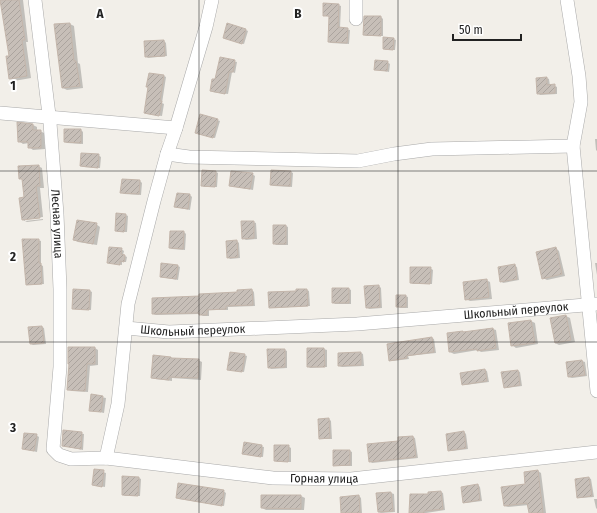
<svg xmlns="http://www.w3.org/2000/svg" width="597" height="513" font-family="'Fira Sans Condensed',sans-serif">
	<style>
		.shadow { fill: #0003 }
		.building { fill: url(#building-hatch); stroke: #c4b6ab }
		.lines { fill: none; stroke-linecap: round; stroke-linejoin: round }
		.minor-casing { stroke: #a9a9a9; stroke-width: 14 }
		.minor { stroke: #fff; stroke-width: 13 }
		.grid { fill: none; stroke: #222; stroke-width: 1; stroke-opacity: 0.55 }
		.labels { text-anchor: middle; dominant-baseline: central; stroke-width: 4; stroke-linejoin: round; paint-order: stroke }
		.street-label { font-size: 12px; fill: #222; stroke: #fff }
		.grid-label { font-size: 13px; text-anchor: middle; font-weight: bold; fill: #222; stroke: #fff; stroke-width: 4; stroke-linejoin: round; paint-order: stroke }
	</style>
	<defs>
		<pattern id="building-hatch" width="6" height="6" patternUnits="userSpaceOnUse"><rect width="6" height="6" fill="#c7bfb8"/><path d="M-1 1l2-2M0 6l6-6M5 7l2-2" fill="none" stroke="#aba49e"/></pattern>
	</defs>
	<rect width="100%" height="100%" fill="#f2efe9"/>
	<path class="shadow" d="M1,0H23L28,42H26L31,78L14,81L10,79V56Z
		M338,5L341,6L340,28L350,30L349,44L331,43L329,42L330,17L324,15Z
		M381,17L383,19V36H367L364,35Z
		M70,24L74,26L78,63L80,64L83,88L67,90L63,88L55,25Z
		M246,30L248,31L244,44L224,38Z
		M393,39L396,40L395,50H386L384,49Z
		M164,41L166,43L167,56L148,58L146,56Z
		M220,58L237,62L235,73L232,72L228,94L213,92Z
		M387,62L390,64L389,72L375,69Z
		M164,76L166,77L162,103L164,104L162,116L147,114L145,113Z
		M547,78L549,79L550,86H555L557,87V94L540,95L538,93Z
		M217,120L220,121L215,138L198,134Z
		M33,125L37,127V131H40L44,133L45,149L33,150L29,147V143L23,144L19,141Z
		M81,130L83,132V144L67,143L65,142Z
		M595,139H597V151L596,150Z
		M98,155L101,157L100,168L83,167L81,166Z
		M38,166L42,168L44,188H40L43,217L25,219V221L43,219V220L27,222L23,220L25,198L23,180L20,178Z
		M272,171L291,172L293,173L292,187L274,186L271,185Z
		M216,172L218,173L217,187H204L202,185Z
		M252,174L255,176L253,190L230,186Z
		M140,181L142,183L141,195L124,194L121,192Z
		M190,195L192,197L190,210L175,207Z
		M126,215L128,216L127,232H118L116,230Z
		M253,222L256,223L257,239L246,240L243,238Z
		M96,224L100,227L97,245L78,242L74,240Z
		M286,226L288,227V245H276L274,243Z
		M184,232L186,234L185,250L172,249L170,248Z
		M38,240L41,241V265L43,266L44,284L29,285L27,284Z
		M237,241L239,243L240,258L230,259L228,257Z
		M556,248L559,251L565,276L547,280L543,278Z
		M121,249L124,251L123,255L127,257L126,262H122V265L108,262Z
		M595,263H597V275Z
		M178,266L180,267L178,280L161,277Z
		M515,266L517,267L519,280L503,283L501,281Z
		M430,268L433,270L432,284H413L411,283Z
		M486,280L490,282L492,299L470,301L466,299Z
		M379,286L381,288L382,308L369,309L367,307Z
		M349,289L351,290V304H335L333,302Z
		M74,290L90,291L92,292L91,310L75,309L73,308Z
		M252,290L254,292L255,306L228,307V310H209V316H203L200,314L156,315L153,314L200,297L238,293Z
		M297,290H307L309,291L310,306L272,308L270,307L297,292Z
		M405,296L408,297V308H400L397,306Z
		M566,316L570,318L575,342L559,345L555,343L551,319Z
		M531,321L535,323L538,344L516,348L512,345Z
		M42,327L44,328L46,344L33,345L31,344Z
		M493,329L496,330L499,350L481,352L478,350L454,354L450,352Z
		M432,338L434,339L436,353L408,356L409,359L393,361L390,360Z
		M95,348L98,350V365L90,366L88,392L72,391L68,389Z
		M308,349H324L327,350V367L310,368L308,366Z
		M285,350L287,351V368L271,369L269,367Z
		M361,353L363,354L364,366L342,367L339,366Z
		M244,355L247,356L244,372L231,370Z
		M154,356L171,358L174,359L198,360L202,362L201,380L172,378V381L155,379L152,378Z
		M582,361L585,362L587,376L572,378L569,377L567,363Z
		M485,370L487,371L489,382L465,385L463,384Z
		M518,371L520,372L522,386L507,388L505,387Z
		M92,395L106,398L104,413L90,410Z
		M329,419L331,421L332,439H322L320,438Z
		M64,431L84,434L83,450L63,446Z
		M464,432L466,434L468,449L452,451L449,450Z
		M36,435L39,437L37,452L23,449Z
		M413,437L415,438L418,458L372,463L370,461L399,442Z
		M245,443L264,447L263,457L243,454Z
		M288,446L291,448V462H278L275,461Z
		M350,451L352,452V466H337L334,465Z
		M95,470L106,473L105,487L93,485Z
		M538,471L541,473L546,513H530L529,505L508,507L505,506L526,485Z
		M139,478L141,479L140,496H125L123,494Z
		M589,478L591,479L594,497L580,498L578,497L576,480Z
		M478,485L480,487L482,501L466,503L464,502Z
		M223,491L226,493L224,506L179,499Z
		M441,492L443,493L445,510L426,513H410L429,495Z
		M391,493L394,494L395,512L381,513L378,512L377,494Z
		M301,496L305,498L304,510H266L262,508Z
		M359,496L361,498L362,513H342Z
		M594,499H597V509L596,508Z"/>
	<path class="building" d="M0,0H19L25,40H22L27,76L9,79L6,56H9Z
		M323,3L339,4L338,27L348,28L347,43L328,42L329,16H323Z
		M364,16H381V36L363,35Z
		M70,23L74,61H76L80,86L62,88L54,24Z
		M227,23L246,29L242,44L223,38Z
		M383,37L394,38L393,50L383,49Z
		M164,40L165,56L145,57L144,41Z
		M220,57L235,60L233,72H229L225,94L210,91L212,79H215Z
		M375,60L388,61L387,71L374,70Z
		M149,73L164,75L160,101H162L159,116L144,113L148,87H146Z
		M547,77V85L555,84V93L537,94L536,78Z
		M200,114L218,119L213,138L195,133Z
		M17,122L33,124V130H41V148H28V142H18Z
		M64,129H81V143L64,142Z
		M81,153L99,154L98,168L80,166Z
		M39,165L40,186H36L40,218L22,220L19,198L24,197L22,179H19L18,166Z
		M202,170L216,171L215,187L201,186Z
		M271,170L291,171L290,186L270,185Z
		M231,171L253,173L250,189L229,186Z
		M122,179L140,180L139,194L120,193Z
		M177,193L190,194L188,209L174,207Z
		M116,213L126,214L124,232L115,231Z
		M77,220L97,223L93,244L73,240Z
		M241,221H254V238L242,239Z
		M273,225H286V244H273Z
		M170,231H184L183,249L169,248Z
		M22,239H39V263H41L42,284L26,285Z
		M237,240L238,257L227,258L226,241Z
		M109,247L122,248L121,254L125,255L124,262L120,261V265L107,263Z
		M556,247L562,274L542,279L536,252Z
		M161,263L178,265L176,279L160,277Z
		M515,264L517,279L500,282L498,267Z
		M410,267H431L430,284L410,283Z
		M487,279L489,297L465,300L463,282Z
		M379,285L380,307L366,308L364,286Z
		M332,288H349V303H332Z
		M73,289L90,290L89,310L72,309Z
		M252,289L253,305L226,306V309L207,310V315H199V313L152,314V298L199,296V294L237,292V290Z
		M296,289H307L308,306L269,308L268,292L296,291Z
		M396,295H406V307H396Z
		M566,315L571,340L555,343L550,318Z
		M531,320L535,343L511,346L508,323Z
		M42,326L44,343L30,344L28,327Z
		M493,328L496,348L477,351V349L449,352L447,333L463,331V332Z
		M432,337L434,352L406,356L407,358L389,361L387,344Z
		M68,347H95V364H87L85,391L67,390L69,364H68Z
		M307,348H324L325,367H307Z
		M267,349H285V367L268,368Z
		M230,352L245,354L242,372L227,370Z
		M361,352V365L338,366V353Z
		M153,355L171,357V358L199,359L198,378L169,377V380L151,378Z
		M582,360L585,375L568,377L566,362Z
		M485,369L487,381L462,385L460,373Z
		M518,370L520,385L504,388L501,372Z
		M91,394L103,396L101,412L89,411Z
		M329,418L330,438L319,439L318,419Z
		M63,430L82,432L81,449L62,446Z
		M464,431L466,448L448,451L446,434Z
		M24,433L37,434L34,451L22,449Z
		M413,436L416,457L369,462L367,444L398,441V437Z
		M244,442L262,445L261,457L242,454Z
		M274,445H289L288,462L274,461Z
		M333,450H350V465L333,466Z
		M94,469L104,470L102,487L92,485Z
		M538,470L543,513H529L527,503L504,506L501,487L525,484L524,472Z
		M122,476L139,477L138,496L122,495Z
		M589,477L592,496L577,498L575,479Z
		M178,483L224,490L222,506L176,498Z
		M478,484L480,500L463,503L461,487Z
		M441,491L443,509L424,511V513H409L410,494H428V492Z
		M391,492L393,511L378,512L376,493Z
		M261,495H301V509L261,508Z
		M359,495L360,513H341L340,497Z"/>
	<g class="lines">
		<defs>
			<g id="minor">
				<path id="s1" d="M35,0L50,123L57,214L60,289V367L53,449L59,455L71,459L106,458L273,478L351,479L597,452"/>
				<path d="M356,19V0"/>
				<path d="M0,113L176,128"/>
				<path d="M573,146L597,391"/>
				<path d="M167,154L189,157L358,161L394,154L432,149L573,146L581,102L579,76L567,0"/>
				<path id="s2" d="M126,328L169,332L357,324L597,304"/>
				<path d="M106,458L118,404L128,304L154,201L167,154L176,128L206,27L212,0"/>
			</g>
		</defs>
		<use href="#minor" class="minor-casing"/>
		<use href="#minor" class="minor"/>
	</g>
	<path class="grid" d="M199,0V513M398,0V513M0,171H597M0,342H597"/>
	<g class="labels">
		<g class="street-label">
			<text stroke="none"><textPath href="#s1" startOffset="225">Лесная улица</textPath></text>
			<text stroke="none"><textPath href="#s2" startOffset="391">Школьный переулок</textPath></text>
			<text stroke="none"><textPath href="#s2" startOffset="67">Школьный переулок</textPath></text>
			<text stroke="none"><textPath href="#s1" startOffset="726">Горная улица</textPath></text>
		</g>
	</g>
	<g class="grid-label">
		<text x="100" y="18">A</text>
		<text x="298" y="18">B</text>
		<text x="13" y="90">1</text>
		<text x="13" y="261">2</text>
		<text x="13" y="432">3</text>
	</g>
	<path d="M453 34v6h68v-6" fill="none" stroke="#222222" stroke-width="2"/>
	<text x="459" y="34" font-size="12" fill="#222222" stroke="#ffffff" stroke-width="3" paint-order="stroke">50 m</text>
</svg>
